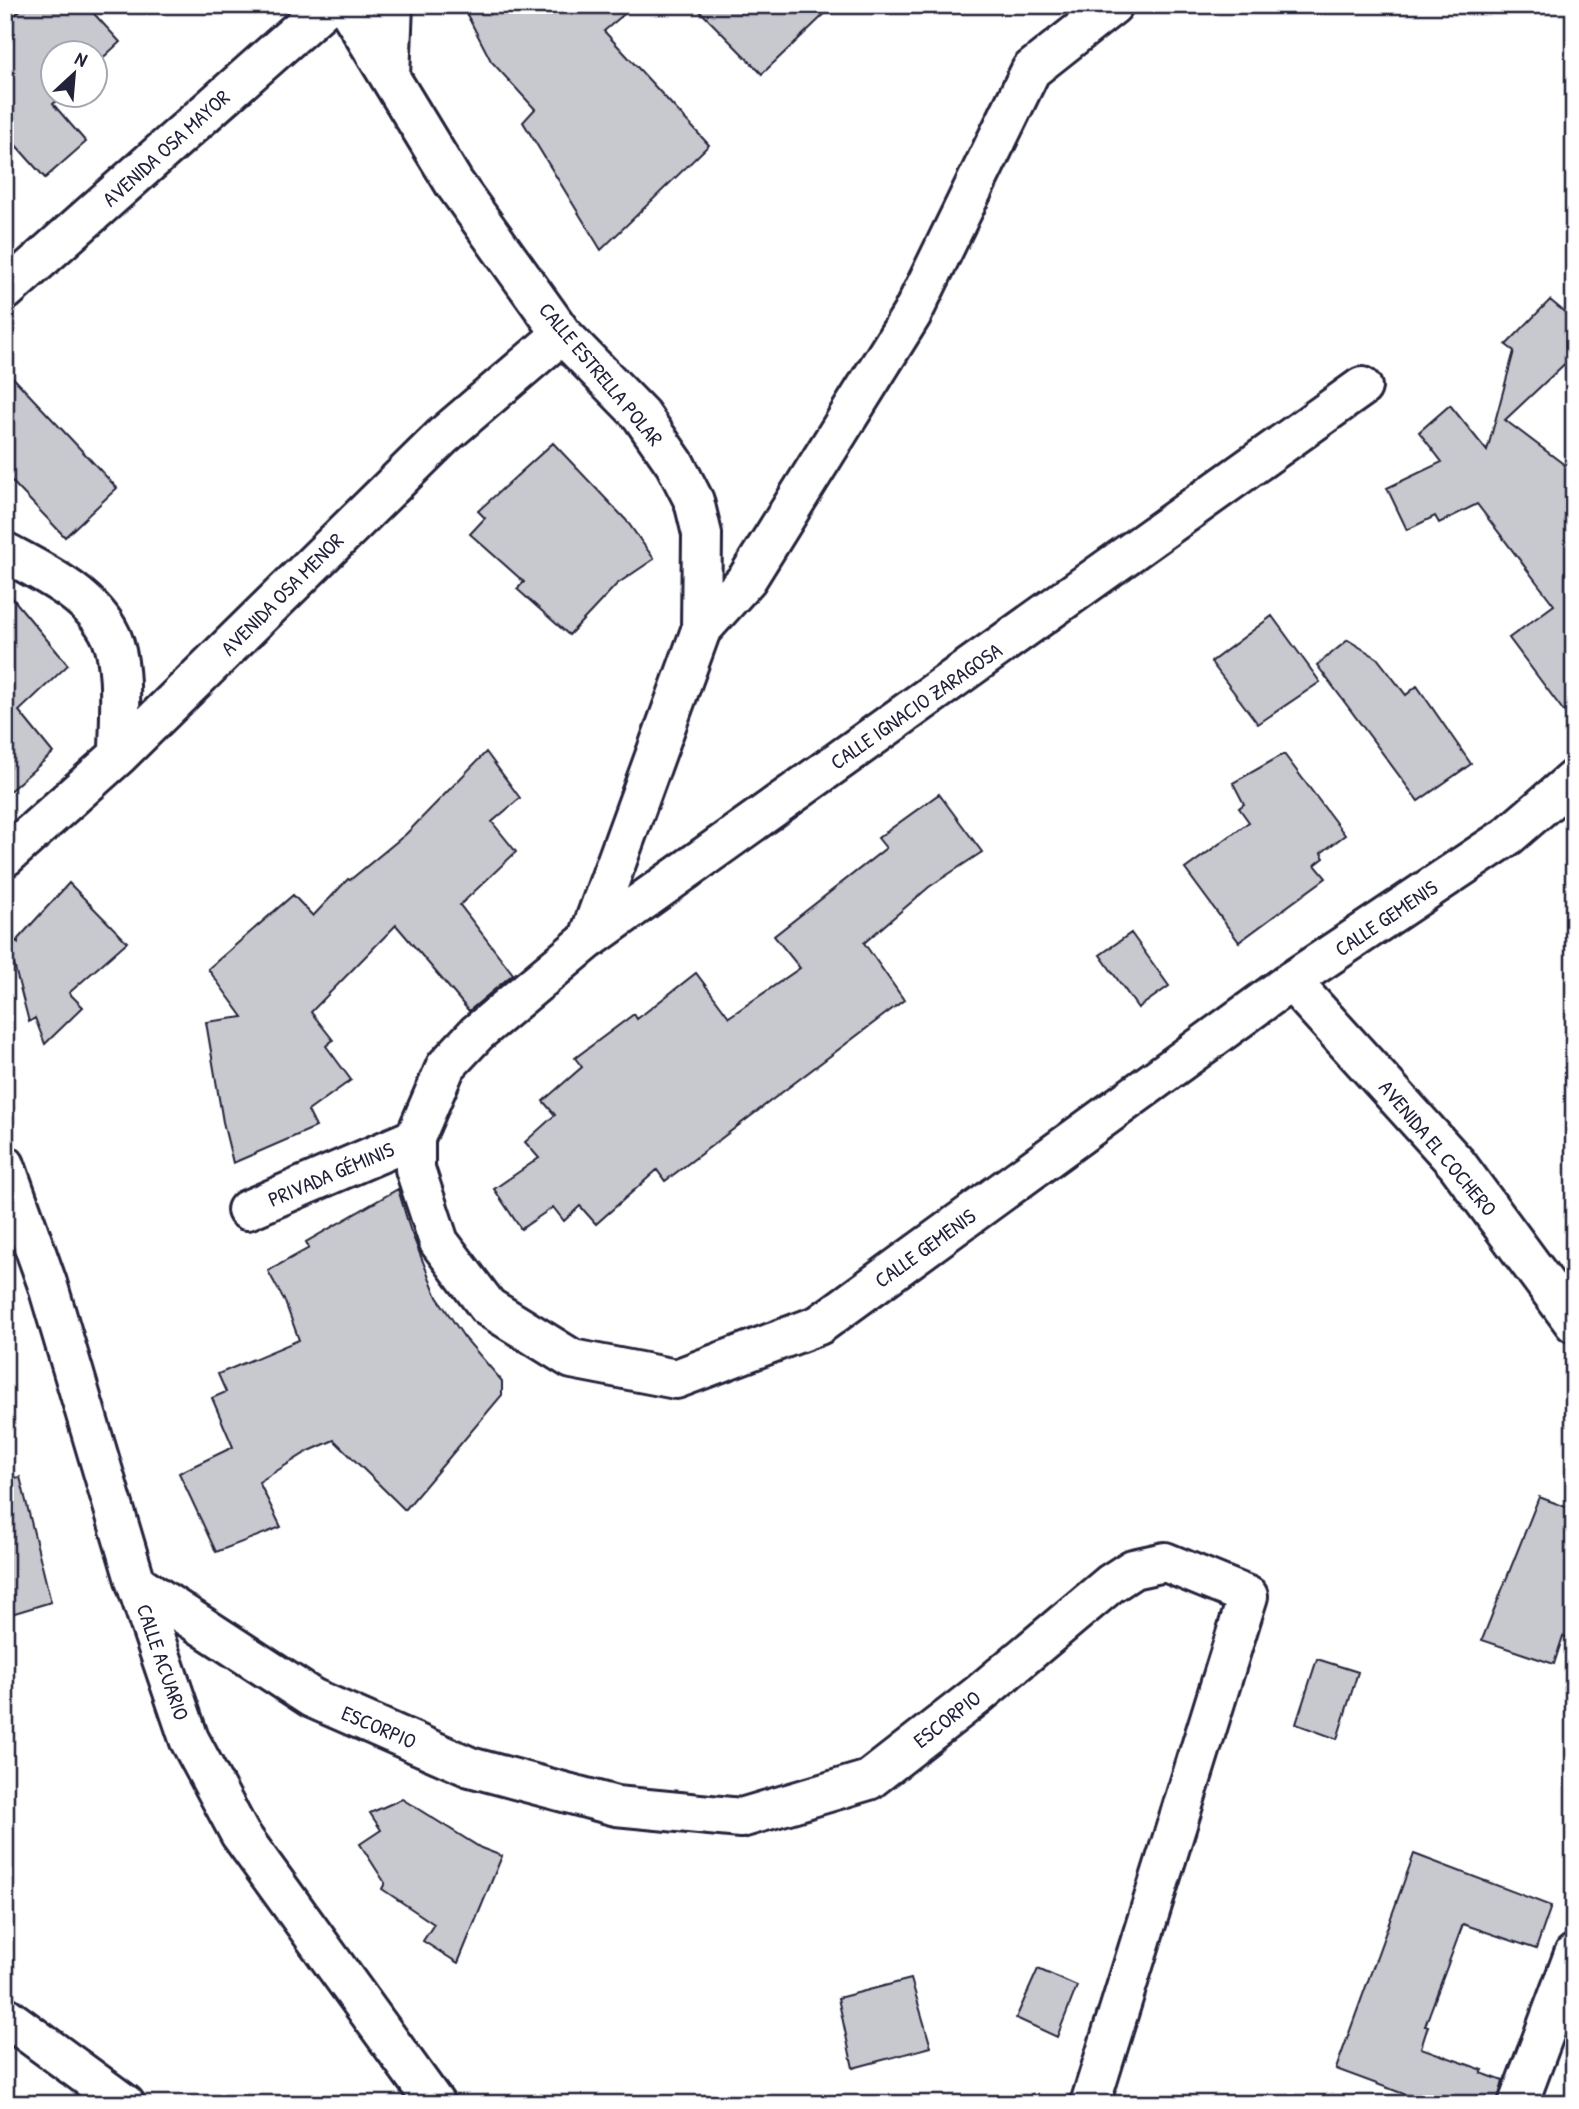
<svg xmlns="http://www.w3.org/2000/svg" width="1579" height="2109" font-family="'Patrick Hand',sans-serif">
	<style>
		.building { fill: #c8c8cf; stroke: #22223b; stroke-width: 2 }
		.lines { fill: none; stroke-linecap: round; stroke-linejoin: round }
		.street-casing { stroke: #22223b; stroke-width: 44 }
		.street { stroke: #fff; stroke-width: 38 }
		.labels { text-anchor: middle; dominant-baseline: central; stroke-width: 6; stroke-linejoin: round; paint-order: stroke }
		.street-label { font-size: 21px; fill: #22223b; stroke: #fff }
	</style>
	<rect width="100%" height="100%" fill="#fff"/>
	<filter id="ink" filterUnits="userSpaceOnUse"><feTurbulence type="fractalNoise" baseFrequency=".0143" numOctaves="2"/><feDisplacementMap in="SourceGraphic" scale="14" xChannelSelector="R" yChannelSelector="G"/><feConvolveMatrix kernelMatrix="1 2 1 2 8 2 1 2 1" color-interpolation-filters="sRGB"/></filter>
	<g filter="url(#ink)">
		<path class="building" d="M26,5H86L120,42L94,66V52H52V94H64L53,104L86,142L45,178L5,133V24Z
			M462,5H635L604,31L709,145L601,250L523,122L535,109L491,61Z
			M694,5H834L762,74Z
			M1550,300L1574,320V355L1505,420L1574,472V725L1509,638L1554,605L1477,504L1439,523L1435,516L1407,530L1387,488L1442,462L1419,432L1450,405L1487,451L1514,351L1506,345Z
			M5,369L117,488L65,537L5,474Z
			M553,443L626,520L654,559L617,584L569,635L517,589L524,582L470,534L485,518L478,511Z
			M5,589L68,665L19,711L53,753L5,795Z
			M1272,616L1320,682L1258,724L1211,662Z
			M1348,640L1377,658L1406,695L1417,686L1471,764L1418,801L1317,665Z
			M486,752L520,798L492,822L516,852L460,905L513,974L469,1011L396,925L311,1012L333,1040L326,1046L351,1080L308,1111L316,1127L233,1163L223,1122L206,1022L243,1017L208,969L293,895L313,916L348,879L350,880L406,834Z
			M1284,754L1345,835L1321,853L1324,858L1315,865L1326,878L1239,942L1185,869L1249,822L1239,808L1244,804L1233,783Z
			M939,794L982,852L929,887L864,943L904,1000L665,1181L657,1170L596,1224L580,1206L564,1221L553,1207L521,1229L494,1189L539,1158L525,1142L555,1115L543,1101L582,1067L575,1058L634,1014L637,1019L696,973L729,1017L800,968L774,936L886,848L878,838Z
			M69,883L127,942L69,993L83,1007L45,1044L35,1018L29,1022L5,930L18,943V939Z
			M1131,933L1169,986L1138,1008L1100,955Z
			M398,1189L410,1229L437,1297L464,1337L502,1381V1395L405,1510L334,1440L307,1452L259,1482L281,1527L216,1552L179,1473L233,1447L212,1398L226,1392L218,1374L299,1340L285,1302L268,1271L309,1248L306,1242Z
			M20,1477L51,1602L5,1616V1479Z
			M1539,1497L1574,1510V1640L1563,1636L1554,1664L1482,1640Z
			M1317,1659L1358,1672L1337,1739L1296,1724Z
			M402,1799L481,1848L502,1856L458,1963L423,1941L434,1924L382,1889L385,1883L360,1844L381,1830L370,1813Z
			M1414,1854L1551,1906L1536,1949L1463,1924L1425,2026H1428L1421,2048L1483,2070L1481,2073L1503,2081L1497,2104H1431L1336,2069Z
			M1038,1969L1077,1986L1057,2037L1016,2018Z
			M911,1979L931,2047L853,2068L838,1998Z"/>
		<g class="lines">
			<defs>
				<path id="street" d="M346,5L454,183L562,334L641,415L675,464L694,501L702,534L701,630L588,940
					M390,76L393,5
					M5,291L327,5
					M1362,387L588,940L477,1033L446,1066L415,1138V1169L439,1242L488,1307L572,1359L676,1379L819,1325L1291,981L1508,836L1574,779
					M5,552C42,572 92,595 111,636C125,667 119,721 119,755
					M701,630L747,579L912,314L1031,70L1113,5
					M5,857L119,755L443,436L562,334
					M1291,981L1457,1164L1574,1323
					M5,1165L47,1283L136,1583L189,1739L240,1834L435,2104
					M247,1210L415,1138
					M136,1583L312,1698L470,1767L616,1806L741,1818L869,1780L978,1695L1110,1584L1133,1569L1165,1562L1248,1596L1090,2104
					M5,2016L125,2104
					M1518,2104L1574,1954"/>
			</defs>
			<use href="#street" class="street-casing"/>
			<use href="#street" class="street"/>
		</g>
	</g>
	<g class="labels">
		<g class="street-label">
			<text transform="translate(166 148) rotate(-42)">AVENIDA OSA MAYOR</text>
			<text transform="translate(601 374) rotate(50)">CALLE ESTRELLA POLAR</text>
			<text transform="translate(282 594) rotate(-45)">AVENIDA OSA MENOR</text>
			<text transform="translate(916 706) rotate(-35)">CALLE IGNACIO ZARAGOSA</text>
			<text transform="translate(1386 918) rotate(-34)">CALLE GEMENIS</text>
			<text transform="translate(1438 1148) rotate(50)">AVENIDA EL COCHERO</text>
			<text transform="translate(331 1174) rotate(-23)">PRIVADA GÉMINIS</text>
			<text transform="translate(925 1248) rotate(-36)">CALLE GEMENIS</text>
			<text transform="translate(163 1662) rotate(71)">CALLE ACUARIO</text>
			<text transform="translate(947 1719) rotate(-38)">ESCORPIO</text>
			<text transform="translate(379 1727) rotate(23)">ESCORPIO</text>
		</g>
	</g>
	<rect width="1579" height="2109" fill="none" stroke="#fff" stroke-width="28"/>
	<rect x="14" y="14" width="1551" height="2081" fill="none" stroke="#22223b" stroke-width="2.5" filter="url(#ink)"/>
	<g transform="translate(74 74) rotate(26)"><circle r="33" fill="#ffffff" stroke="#a7a7b1" stroke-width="2"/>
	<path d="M0-5L12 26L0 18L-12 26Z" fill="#22223b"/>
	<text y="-10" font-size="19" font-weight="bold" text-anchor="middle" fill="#22223b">N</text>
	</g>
</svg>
